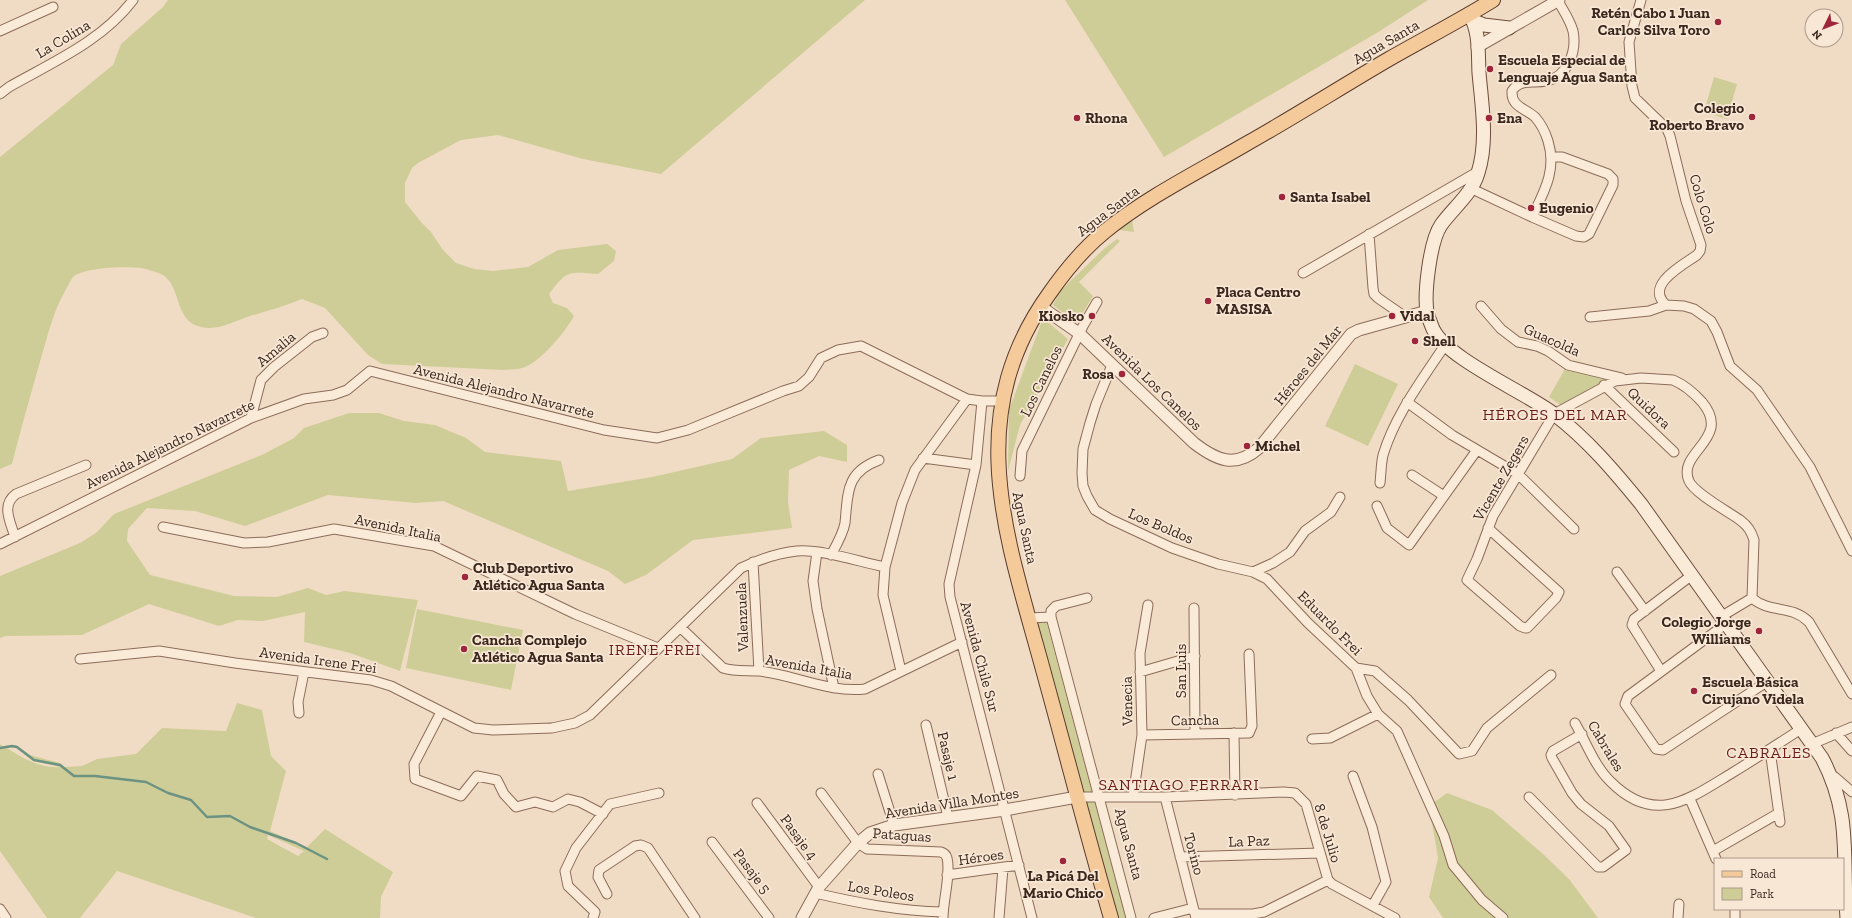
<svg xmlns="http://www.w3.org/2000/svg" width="1852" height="918" font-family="'Zilla Slab',serif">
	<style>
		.green { fill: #cfcd97; fill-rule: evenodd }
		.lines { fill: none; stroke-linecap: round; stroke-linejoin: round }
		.stream { stroke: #6c9283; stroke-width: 2.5 }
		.minor-casing { stroke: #8c6c59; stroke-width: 11 }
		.tertiary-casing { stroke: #8c6c59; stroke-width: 13 }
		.secondary-casing { stroke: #6e4d3c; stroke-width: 15 }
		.primary-casing { stroke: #5a3b2e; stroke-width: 16 }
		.minor { stroke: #faead8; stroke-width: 9 }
		.tertiary { stroke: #faead8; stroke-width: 11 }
		.secondary { stroke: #faead8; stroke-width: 13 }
		.primary { stroke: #f5ca9a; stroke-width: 14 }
		.poi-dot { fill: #9e263b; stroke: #f7e7d4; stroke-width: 1.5 }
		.labels { text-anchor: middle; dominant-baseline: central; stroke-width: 3.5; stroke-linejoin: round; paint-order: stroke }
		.poi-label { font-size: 15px; font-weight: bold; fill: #3b271e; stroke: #f7e7d4; text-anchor: start }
		.street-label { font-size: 15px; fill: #3b271e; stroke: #f7e7d4 }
		.neighbourhood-label { font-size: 16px; letter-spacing: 1px; fill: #6a1f1b; stroke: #f7e7d4 }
	</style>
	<rect width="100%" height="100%" fill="#f0dcc4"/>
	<path class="green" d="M168,0H865L661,174L583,159L498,135L461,140L418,163L412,168L405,183V202L422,223L431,232L443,250L456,263L474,269L493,271L528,267L558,250L607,244L616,251L614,261L598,274C569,272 568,269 549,294L553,303L567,308L574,316C566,331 539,364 522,368C516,370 509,369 503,370L382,364L368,355L325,308L302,299C285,306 268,311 250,316C234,321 219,331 201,327C173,321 182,284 161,274C155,272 147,269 141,268C126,266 84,267 73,277C70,281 68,286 65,291C52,314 47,339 39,365C30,398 20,431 12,464L0,469V157L113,65L121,44L163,7Z
		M1065,0H1428L1380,31L1164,157Z
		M1714,77L1737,84L1727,119L1704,112Z
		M1132,220L1134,232L1118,230Z
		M1117,239L1120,241L1079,282L1093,296L1081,316L1071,319L1053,305L1060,291L1105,248Z
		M1043,318L1068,339L1020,425L1008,471L1009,410Z
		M1355,364L1398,384L1368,446L1325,426Z
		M1566,367L1579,373L1610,379L1596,385L1562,406L1549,397Z
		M349,413H379L404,421L435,425L466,438L485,452L561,461L568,491L652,477L732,459L761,438L824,431L847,445V462L819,456L789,470L788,502L792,528L693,540L646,575L625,584L608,571L443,501L416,503L328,495L245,526L195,511L147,508L128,529L127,541L150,575L234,596L277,597L308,588L326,595L345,591L418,600L400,671L350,653L304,642L305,612L263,621L238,620L219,626L149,604L82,635L6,636L0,638V576L80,543L96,533L114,514L264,454L294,438L304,428Z
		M417,609L523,630L511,690L406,668Z
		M1027,615L1045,617L1126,918H1112Z
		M237,703L262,710L271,756L286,771L270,831L307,847L325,829L393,872L381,897L380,918H256L117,871L80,918H47L0,851V744L3,746L15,745L30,755L60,763L65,767L82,766L97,759L136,754L162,728L226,731ZM7,748H16L33,761L60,767C42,769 22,758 7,748ZM268,835L304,851L298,856L267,839Z
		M1447,793L1492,810L1543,854L1569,879L1598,918H1443L1429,897L1438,858L1429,806Z"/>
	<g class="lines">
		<path class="stream" d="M0,748L12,746L17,747L34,760L60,765L74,776H95L146,782L168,793L191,800L207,817L230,816L250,827L296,843L327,859"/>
		<defs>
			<path id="minor" d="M1641,0L1629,42L1632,86L1635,98L1667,129L1670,136L1686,201L1701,245L1700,251L1697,255C1683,265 1644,285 1666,305L1684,306L1694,309L1711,321L1717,332L1730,366L1757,390L1810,467L1852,551
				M0,31L53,7
				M0,94L9,87C53,62 102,41 133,0
				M1470,188L1532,217L1576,236L1584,237L1589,234L1613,185V179L1608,174L1562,157H1552
				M1532,217C1544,192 1557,170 1548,141C1545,131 1542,125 1535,117C1525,108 1511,107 1512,91C1520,78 1535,84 1546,81C1568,77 1577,51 1573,31C1570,20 1563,10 1558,1
				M1369,234L1373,288L1374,294L1378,298L1404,316
				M1303,273L1479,171
				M1481,306L1501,329L1518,342L1537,346L1548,351L1568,365L1622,378
				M1590,317L1649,311L1666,305
				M1112,365L1096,404L1090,423L1083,449L1082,473L1083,486L1087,496L1095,510L1110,519L1172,548L1218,564L1253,572L1273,563L1290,552L1305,531L1331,512L1340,497
				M1604,385L1674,452
				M982,401L976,465L949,584L950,597L1032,918
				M1407,402L1452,435L1518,474L1574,529
				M251,418L261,380L274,367L312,337L323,333
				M923,458L976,465
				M1412,475L1444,496
				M1020,476L1022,451L1083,326L1097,302
				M1380,483C1381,474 1381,464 1383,455C1395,415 1422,380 1445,345
				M1377,506L1387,528L1409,545L1477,450
				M163,527L244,543L268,542L334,529L434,546L575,614L658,648
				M1488,528L1559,592L1556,598L1527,628H1525L1520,626L1467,580L1477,559L1493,516L1554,414L1615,381L1641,378L1673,380C1685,385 1693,392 1702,402C1733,439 1676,452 1689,481C1694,493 1729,512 1740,520C1748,526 1751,531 1754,540L1752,598C1770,614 1791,604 1809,622L1852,694
				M15,537C10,521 1,505 16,494L86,465
				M0,544L251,418L304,399L333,395L347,390L370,371L604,430L657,438L688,430L783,391L799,386L809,377L821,358L838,350L861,346L967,399L982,401H1003
				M817,552L813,581L817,609L834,688
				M831,555C836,546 843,534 845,523C848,492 846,472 879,460
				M753,562L759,671
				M1253,572L1267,579L1308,623L1356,668L1375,671L1408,700L1459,754L1472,751L1487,728L1551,675
				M1617,572L1645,611
				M1087,598L1056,606L1051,611V617L1131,918
				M1194,608L1195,733
				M1722,616L1752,598
				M1029,618L1051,617
				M1727,623L1628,696L1625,704L1656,749L1663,750L1768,681
				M680,627L723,668C735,672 747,670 759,671C795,675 829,693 865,689L962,642
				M80,659L159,651L235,663L371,680L391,686L474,728L493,730L552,728L575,723L590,715L741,568C758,560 777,553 797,551C822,549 860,562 885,567
				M1356,668L1367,696L1378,714L1397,731L1444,836L1453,865L1482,900L1503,918
				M901,671L883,595L885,567L902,503L915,470L967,399
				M1661,671L1632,625L1634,619L1692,575
				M1140,672L1195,656
				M441,712L414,764L415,779L461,796L477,776L497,780L504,794L516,807L535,802L553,807L568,799L580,802L603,814
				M299,713L298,702L304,672
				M1575,723C1586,742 1595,767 1611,782C1655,826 1689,799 1732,773C1755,759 1778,744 1801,729
				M926,725L948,817
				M1234,733L1235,795
				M1836,733L1852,751
				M1142,735L1249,733L1252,726L1249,654
				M1312,739L1330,738L1378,714
				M1812,744L1852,727
				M1770,750L1780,822
				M878,774L894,825
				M1353,776L1372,827L1386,882L1373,905
				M1835,777L1852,792
				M821,793L858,843L867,849L941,852C944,853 946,854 947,858C951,873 943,901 943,918
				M1077,797H1165L1284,792L1295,793L1306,804L1328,880L1332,884L1395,918
				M1133,797L1142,735L1140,653L1148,605
				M1165,797L1196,918
				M1529,797L1598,867H1603L1626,850L1609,826L1581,804L1572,793L1552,758L1551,755L1553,751L1582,734
				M1690,799L1716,859
				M757,803L819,887
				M712,842L769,918
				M1713,851L1779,813
				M1180,857L1320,853
				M947,875L1019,865
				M815,893C858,903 899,911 943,912
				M607,894L598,877L599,870L635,846L641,845L648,848L695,918
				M0,909L6,918
				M1195,914H1253L1264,912L1328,880
				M593,918L595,912L568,886L565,871L576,848L610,804L659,793
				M999,918L1003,868
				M1154,918L1193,908
				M1678,918L1679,904
				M1735,918V909"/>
			<path id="tertiary" d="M1477,47L1559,0
				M1040,306L1080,334L1194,443C1216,460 1235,469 1259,448L1351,334L1359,330L1427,311
				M802,918L819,887L858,843L870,833L894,825L1005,810L1077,797"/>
			<path id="secondary" d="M1469,14C1480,30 1478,54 1479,73C1482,106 1488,142 1478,173C1472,194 1453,208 1441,225C1430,241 1424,293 1427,312C1428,317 1431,324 1433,329C1447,359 1525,392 1554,414C1587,439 1615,472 1641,504L1822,758C1852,815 1842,856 1847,918
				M1474,21L1484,25L1509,28"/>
			<path id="primary" d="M1111,918C1088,838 1067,757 1045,677C1009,543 959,420 1049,294C1065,271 1082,250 1104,232C1147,197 1198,172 1246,144C1294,117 1341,87 1389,59C1424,39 1459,21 1493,0"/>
		</defs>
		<use href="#minor" class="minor-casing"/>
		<use href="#tertiary" class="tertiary-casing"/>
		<use href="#secondary" class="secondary-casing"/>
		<use href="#primary" class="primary-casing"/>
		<use href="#minor" class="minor"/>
		<use href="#tertiary" class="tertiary"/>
		<use href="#secondary" class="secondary"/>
		<use href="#primary" class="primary"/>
	</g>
	<g class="poi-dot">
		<circle cx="1718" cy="22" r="4"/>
		<circle cx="1490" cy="69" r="4"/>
		<circle cx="1752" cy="117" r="4"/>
		<circle cx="1077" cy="118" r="4"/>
		<circle cx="1489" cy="118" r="4"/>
		<circle cx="1282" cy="197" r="4"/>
		<circle cx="1531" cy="208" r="4"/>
		<circle cx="1208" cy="301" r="4"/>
		<circle cx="1092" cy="316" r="4"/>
		<circle cx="1392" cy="316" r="4"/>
		<circle cx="1415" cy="341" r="4"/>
		<circle cx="1122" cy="374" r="4"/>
		<circle cx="1247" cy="446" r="4"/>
		<circle cx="465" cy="577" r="4"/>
		<circle cx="1759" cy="631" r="4"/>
		<circle cx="464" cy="649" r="4"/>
		<circle cx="1694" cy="691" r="4"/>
		<circle cx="1063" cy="861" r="4"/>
	</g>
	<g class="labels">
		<g class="poi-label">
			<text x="1710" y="13" text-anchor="end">Retén Cabo 1 Juan<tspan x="1710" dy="17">Carlos Silva Toro</tspan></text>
			<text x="1498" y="60">Escuela Especial de<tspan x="1498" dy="17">Lenguaje Agua Santa</tspan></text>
			<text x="1744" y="108" text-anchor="end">Colegio<tspan x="1744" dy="17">Roberto Bravo</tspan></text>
			<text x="1085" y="118">Rhona</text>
			<text x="1497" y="118">Ena</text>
			<text x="1290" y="197">Santa Isabel</text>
			<text x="1539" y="208">Eugenio</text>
			<text x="1216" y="292">Placa Centro<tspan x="1216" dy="17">MASISA</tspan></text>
			<text x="1084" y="316" text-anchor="end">Kiosko</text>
			<text x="1400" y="316">Vidal</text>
			<text x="1423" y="341">Shell</text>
			<text x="1114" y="374" text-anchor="end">Rosa</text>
			<text x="1255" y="446">Michel</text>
			<text x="473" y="568">Club Deportivo<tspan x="473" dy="17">Atlético Agua Santa</tspan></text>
			<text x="1751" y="622" text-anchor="end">Colegio Jorge<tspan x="1751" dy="17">Williams</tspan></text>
			<text x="472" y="640">Cancha Complejo<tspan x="472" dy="17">Atlético Agua Santa</tspan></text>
			<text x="1702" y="682">Escuela Básica<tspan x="1702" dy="17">Cirujano Videla</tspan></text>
			<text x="1063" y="876" text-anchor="middle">La Picá Del<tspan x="1063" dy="17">Mario Chico</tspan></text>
		</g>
		<g class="street-label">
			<text transform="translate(63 39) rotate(-31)">La Colina</text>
			<text transform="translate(1386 42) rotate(-30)">Agua Santa</text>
			<text transform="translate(1703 204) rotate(73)">Colo Colo</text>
			<text transform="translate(1108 211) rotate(-37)">Agua Santa</text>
			<text transform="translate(1552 340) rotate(24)">Guacolda</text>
			<text transform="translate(276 349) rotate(-40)">Amalia</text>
			<text transform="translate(1308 365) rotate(-51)">Héroes del Mar</text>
			<text transform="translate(1041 381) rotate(-64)">Los Canelos</text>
			<text transform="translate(1152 382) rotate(44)">Avenida Los Canelos</text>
			<text transform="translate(504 391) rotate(14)">Avenida Alejandro Navarrete</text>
			<text transform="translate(1649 408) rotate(43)">Quidora</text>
			<text transform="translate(170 444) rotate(-26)">Avenida Alejandro Navarrete</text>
			<text transform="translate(1501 478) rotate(-60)">Vicente Zegers</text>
			<text transform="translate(1161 526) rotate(23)">Los Boldos</text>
			<text transform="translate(398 528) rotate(12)">Avenida Italia</text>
			<text transform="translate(1025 528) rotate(78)">Agua Santa</text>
			<text transform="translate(742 617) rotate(-92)">Valenzuela</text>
			<text transform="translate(1330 623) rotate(45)">Eduardo Frei</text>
			<text transform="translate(980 657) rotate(75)">Avenida Chile Sur</text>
			<text transform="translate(318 660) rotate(8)">Avenida Irene Frei</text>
			<text transform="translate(809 667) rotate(10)">Avenida Italia</text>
			<text transform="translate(1181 671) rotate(-90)">San Luis</text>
			<text transform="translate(1127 701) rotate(-91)">Venecia</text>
			<text transform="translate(1195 720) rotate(-1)">Cancha</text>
			<text transform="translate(1606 746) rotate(59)">Cabrales</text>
			<text transform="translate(948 756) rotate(77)">Pasaje 1</text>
			<text transform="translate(952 803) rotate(-9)">Avenida Villa Montes</text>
			<text transform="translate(1328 833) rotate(73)">8 de Julio</text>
			<text transform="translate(902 835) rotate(4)">Pataguas</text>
			<text transform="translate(799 837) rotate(54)">Pasaje 4</text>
			<text transform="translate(1249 841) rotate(-2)">La Paz</text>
			<text transform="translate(1129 844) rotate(75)">Agua Santa</text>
			<text transform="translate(1194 854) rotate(75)">Torino</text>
			<text transform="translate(981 857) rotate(-8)">Héroes</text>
			<text transform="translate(752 871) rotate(53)">Pasaje 5</text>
			<text transform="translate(881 891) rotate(9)">Los Poleos</text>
		</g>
		<g class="neighbourhood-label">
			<text x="1555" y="414">HÉROES DEL MAR</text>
			<text x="655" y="649">IRENE FREI</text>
			<text x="1769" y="752">CABRALES</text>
			<text x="1179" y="784">SANTIAGO FERRARI</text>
		</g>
	</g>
	<rect x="1714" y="858" width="130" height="52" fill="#f7e7d4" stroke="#ac9a8b"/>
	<rect x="1722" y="871" width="20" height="6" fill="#f5ca9a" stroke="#ac9a8b"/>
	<text x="1750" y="878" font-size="12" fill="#3b271e">Road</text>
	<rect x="1722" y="888" width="20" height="12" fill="#cfcd97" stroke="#ac9a8b"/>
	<text x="1750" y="898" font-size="12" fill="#3b271e">Park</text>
	<g transform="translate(1824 28) rotate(227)"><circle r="19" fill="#f7e7d4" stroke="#ac9a8b"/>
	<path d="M0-3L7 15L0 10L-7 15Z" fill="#9e263b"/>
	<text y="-6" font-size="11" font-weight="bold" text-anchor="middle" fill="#3b271e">N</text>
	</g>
</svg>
